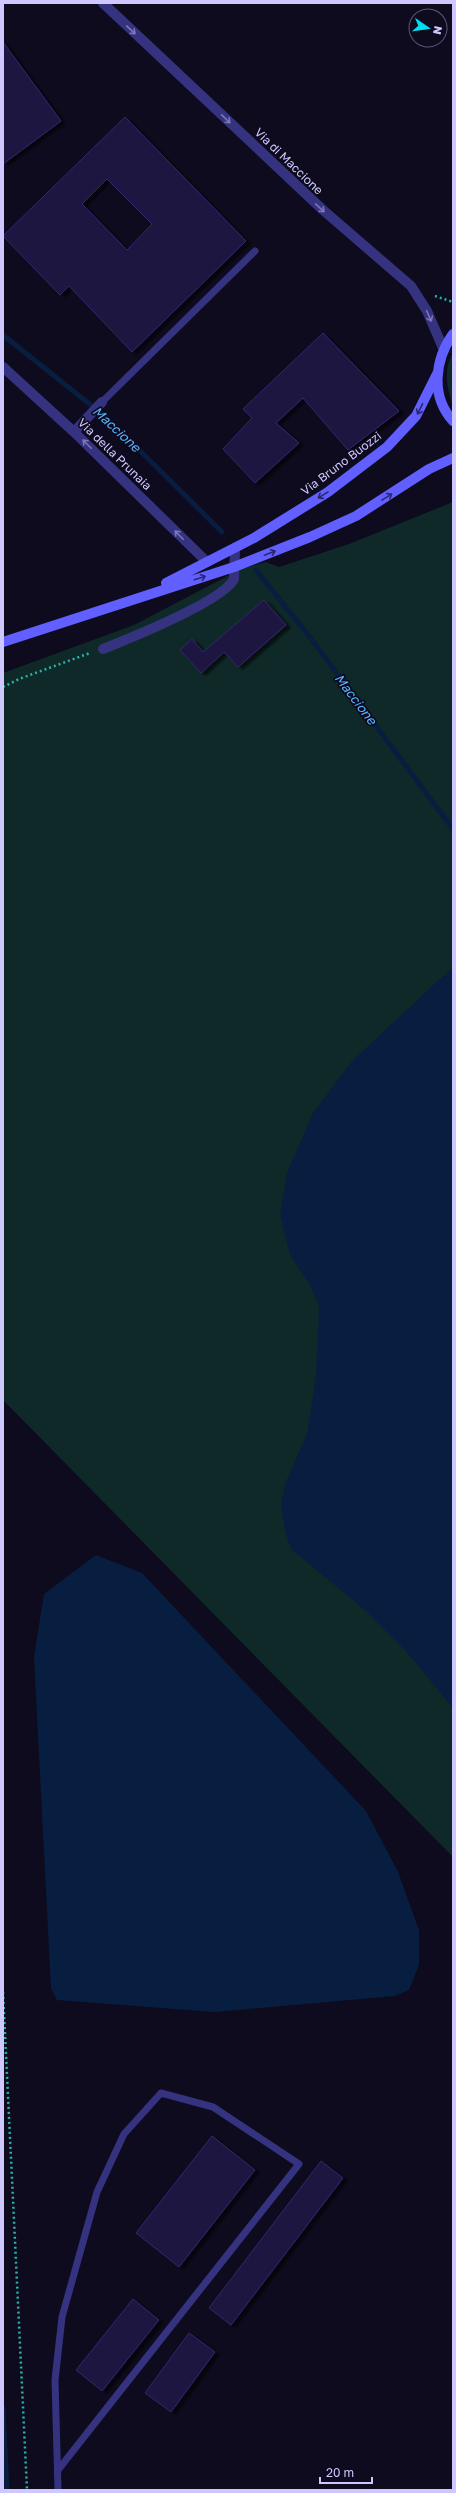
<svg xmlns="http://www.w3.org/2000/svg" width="456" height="2493" font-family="'Golos Text',sans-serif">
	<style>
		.green { fill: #0e2927 }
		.water { fill: #081e40 }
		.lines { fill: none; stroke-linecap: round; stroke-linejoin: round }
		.stream { stroke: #081e40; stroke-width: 5 }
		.building { fill: #1e1640; stroke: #34276d; fill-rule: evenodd; filter: url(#shadow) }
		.path { stroke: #27b4aa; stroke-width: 2.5; stroke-dasharray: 2 3; stroke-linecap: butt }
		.lane { stroke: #353380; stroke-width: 7 }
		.street { stroke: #353380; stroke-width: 10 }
		.secondary { stroke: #615fff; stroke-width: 10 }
		.oneway { stroke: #7a76b9 }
		.oneway2 { stroke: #2b286d }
		.labels { text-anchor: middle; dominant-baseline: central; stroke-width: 3.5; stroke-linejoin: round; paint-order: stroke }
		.street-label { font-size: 12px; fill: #cec8ff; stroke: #0e0b1e }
		.water-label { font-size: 13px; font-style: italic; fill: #56b3ff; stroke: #0e0b1e }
	</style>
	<defs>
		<filter id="shadow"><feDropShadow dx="4.5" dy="2.5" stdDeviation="1" flood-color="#0009"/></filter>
	</defs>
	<rect width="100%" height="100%" fill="#0e0b1e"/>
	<path class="green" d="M453,353V406C447,389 443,369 453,353Z
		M453,502V1857L3,1400V673L134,625L241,569L266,562L279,567L349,544Z"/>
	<path class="water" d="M453,967V1708L404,1649L366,1611L291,1549L285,1531L281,1505L285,1484L307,1434L316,1376L319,1306L311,1287L290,1255L280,1215L287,1173L313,1113L353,1060Z
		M96,1555L142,1573L366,1811L398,1872L419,1930V1965L409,1990L395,1996L215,2012L57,2000L51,1988L34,1657L44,1594Z"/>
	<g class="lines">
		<path class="stream" d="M3,335L107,418L222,532
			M256,570L309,636L453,829
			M3,2408L7,2490"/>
	</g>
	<path class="building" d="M3,42L61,121L3,164Z
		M125,117L246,241L132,352L69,286L60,295L3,236ZM107,179L152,224L127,250L82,204Z
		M323,333L399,411L348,450L303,398L276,423L299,443L255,483L223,449L252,418L243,409Z
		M264,600L286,625L238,667L224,652L201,673L180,650L192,639L203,652Z
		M212,2136L255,2170L179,2267L136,2233Z
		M321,2161L343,2178L231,2325L209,2308Z
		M133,2299L159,2320L102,2391L76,2370Z
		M189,2333L215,2352L171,2412L145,2393Z"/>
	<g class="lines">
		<path class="path" d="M435,296L453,302
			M3,687L19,679L90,653
			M3,1992L27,2490"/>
		<path class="lane" d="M102,402L255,251
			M58,2470L299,2164L213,2107L161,2093L124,2134L97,2192L62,2317L55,2380L58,2490"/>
		<path class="street" d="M103,3L323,210L411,286L427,311L443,348
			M3,367L74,432L207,562
			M74,432L102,402
			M103,649C128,639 223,601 234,579L235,548"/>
		<path class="secondary" d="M453,334C435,359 430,396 453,421
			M166,583L254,538L328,492L387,447L416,416L437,374
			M3,642L234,567L310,537L356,516L429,469L453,458"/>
	</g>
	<defs><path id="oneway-shaft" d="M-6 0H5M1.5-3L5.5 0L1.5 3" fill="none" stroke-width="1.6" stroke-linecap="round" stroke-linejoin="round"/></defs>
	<g class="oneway">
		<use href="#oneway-shaft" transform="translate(131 30) rotate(43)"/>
		<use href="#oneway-shaft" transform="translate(226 119) rotate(44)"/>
		<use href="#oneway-shaft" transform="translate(320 208) rotate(43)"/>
		<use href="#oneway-shaft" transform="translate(429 316) rotate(66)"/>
		<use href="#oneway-shaft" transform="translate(87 444) rotate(-135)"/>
		<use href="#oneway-shaft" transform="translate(179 535) rotate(-135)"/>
	</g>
	<g class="oneway2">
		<use href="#oneway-shaft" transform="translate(420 409) rotate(116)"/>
		<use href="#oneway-shaft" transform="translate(323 495) rotate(148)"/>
		<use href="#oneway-shaft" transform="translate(387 497) rotate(-32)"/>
		<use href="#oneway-shaft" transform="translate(270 553) rotate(-21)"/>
		<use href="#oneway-shaft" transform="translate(200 578) rotate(-18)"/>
	</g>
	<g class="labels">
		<g class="street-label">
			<text transform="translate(289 161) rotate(44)">Via di Maccione</text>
			<text transform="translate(115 454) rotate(44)">Via della Prunaia</text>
			<text transform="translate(341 463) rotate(-37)">Via Bruno Buozzi</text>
		</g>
		<g class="water-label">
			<text transform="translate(117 429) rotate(43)">Maccione</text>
			<text transform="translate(356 699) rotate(53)">Maccione</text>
		</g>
	</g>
	<rect width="456" height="2493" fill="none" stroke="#cec8ff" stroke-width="8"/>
	<g transform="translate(428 28) rotate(103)"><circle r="19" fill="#0e0b1e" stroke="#5b5778"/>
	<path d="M0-3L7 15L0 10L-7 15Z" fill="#00def3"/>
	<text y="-6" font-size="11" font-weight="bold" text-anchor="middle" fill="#cec8ff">N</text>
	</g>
	<path d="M320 2477v6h52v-6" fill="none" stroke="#cec8ff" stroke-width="2"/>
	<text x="326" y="2477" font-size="12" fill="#cec8ff" stroke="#0e0b1e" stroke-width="3" paint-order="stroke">20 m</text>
</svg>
